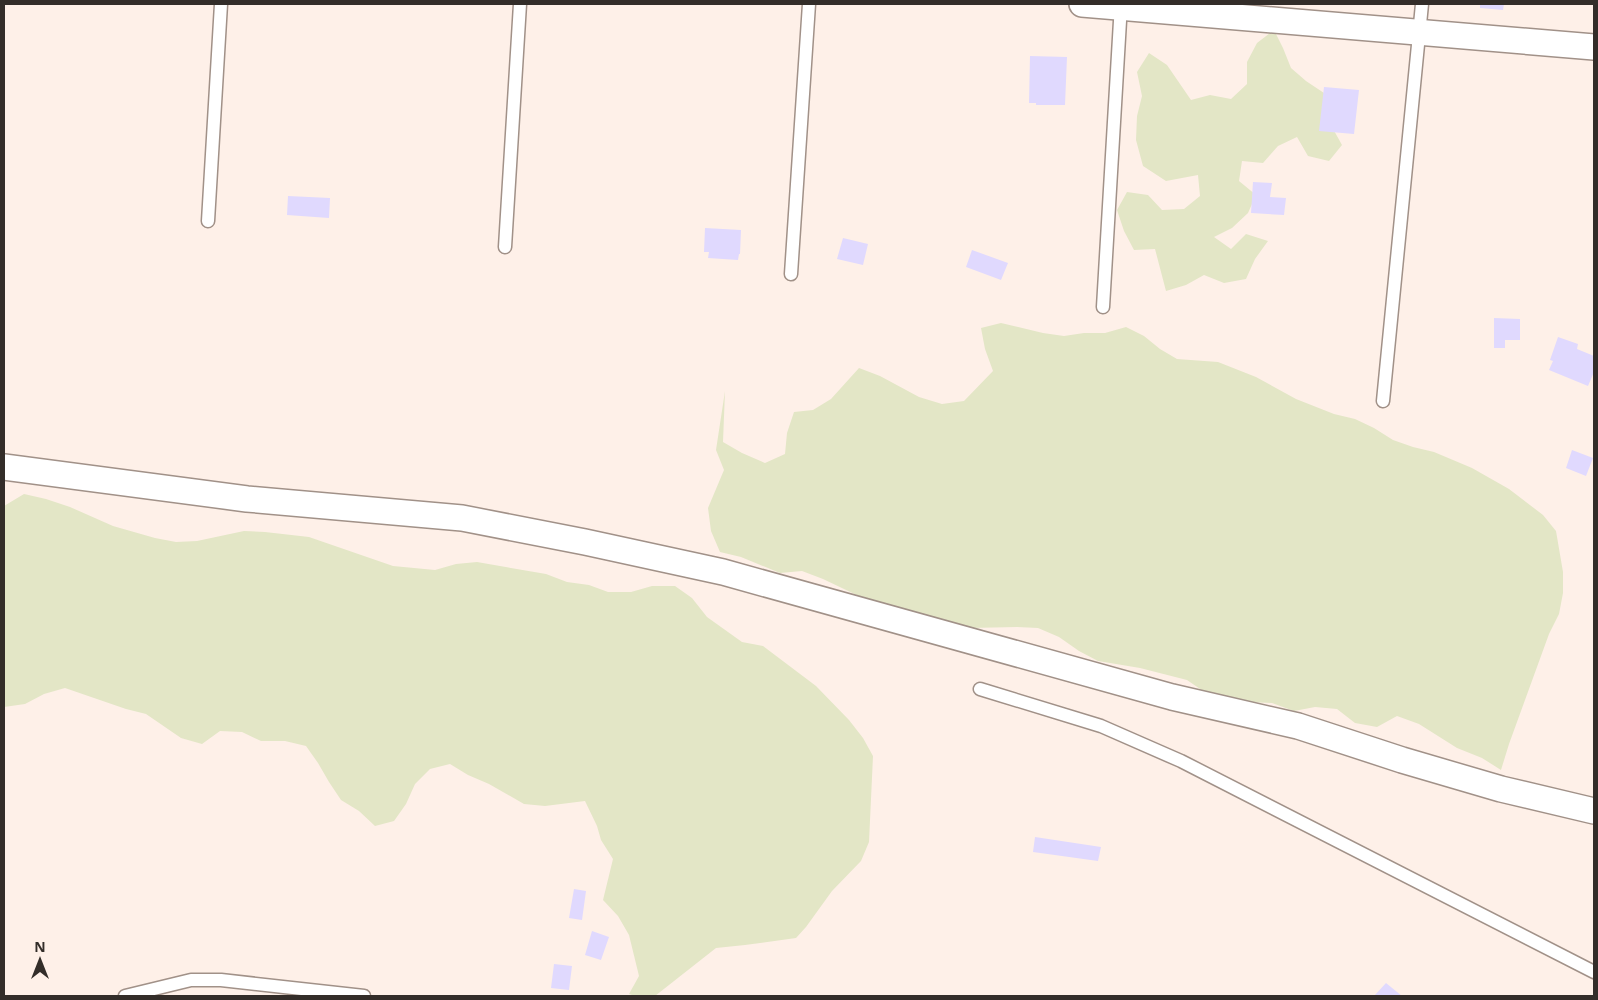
<svg xmlns="http://www.w3.org/2000/svg" width="1598" height="1000" font-family="'Noto Sans',sans-serif">
	<style>
		.green { fill: #e3e6c6 }
		.building { fill: #e0d9fe }
		.lines { fill: none; stroke-linecap: round; stroke-linejoin: round }
		.lane-casing { stroke: #a19188; stroke-width: 15 }
		.street-casing { stroke: #a19188; stroke-width: 28 }
		.lane { stroke: #fff; stroke-width: 12 }
		.street { stroke: #fff; stroke-width: 25 }
	</style>
	<rect width="100%" height="100%" fill="#fef0e8"/>
	<path class="green" d="M1274,30L1283,48L1291,68L1306,81L1324,93L1332,127L1342,145L1329,161L1308,156L1297,137L1278,146L1263,163L1242,161L1239,181L1256,195L1248,213L1232,228L1214,237L1231,249L1246,234L1268,241L1255,259L1246,279L1224,283L1204,275L1186,285L1166,291L1155,249L1134,250L1124,231L1117,210L1127,192L1148,195L1162,210L1184,209L1200,196L1198,175L1166,181L1143,166L1136,140L1137,116L1142,96L1137,72L1149,53L1167,65L1191,100L1210,95L1231,99L1247,84V62L1257,43Z
		M1001,323L1043,333L1064,336L1084,333H1105L1126,327L1144,336L1160,349L1177,359L1218,362L1256,377L1296,399L1334,414L1355,419L1374,428L1393,440L1413,447L1434,452L1472,468L1509,489L1543,515L1556,531L1563,572V593L1559,614L1549,634L1509,744L1501,770L1482,758L1457,748L1419,724L1397,716L1377,727L1355,723L1337,709L1315,707L1294,711L1272,703L1248,702L1206,693L1187,680L1140,668L1098,661L1079,651L1059,637L1038,628L1017,627L970,628L865,599L823,579L802,571L780,573L741,557L720,552L711,531L708,508L724,470L716,450L725,391L723,442L742,453L765,463L785,454L787,433L794,412L813,410L831,399L859,368L880,376L919,397L942,404L964,401L993,371L985,349L981,328Z
		M24,494L46,499L70,507L113,526L155,538L176,542L197,541L244,531L265,532L309,537L393,566L435,570L456,564L477,562L546,574L567,582L589,585L608,592H631L652,586H675L692,598L707,617L742,642L763,646L816,686L849,720L863,738L873,756L869,842L861,861L832,891L806,927L796,938L745,945L716,948L655,996H635L629,994L639,976L629,935L618,916L603,900L613,859L601,840L597,826L585,801L545,806L524,804L489,784L468,775L450,764L430,769L415,784L406,804L394,821L375,826L359,811L341,800L329,782L318,763L306,746L285,741H261L242,732L220,731L202,744L181,738L146,714L126,709L65,688L44,694L25,704L4,707V506Z"/>
	<path class="building" d="M1480,4H1504L1503,10L1480,8Z
		M1030,56L1067,57L1065,105H1036V103H1029Z
		M1324,87L1359,90L1354,134L1319,131Z
		M1253,182L1272,183L1270,197L1286,198L1284,215L1251,213Z
		M288,196L330,198L329,218L287,215Z
		M705,228L741,230L740,254H739L738,260L708,258L709,252H704Z
		M843,238L868,244L863,265L837,259Z
		M972,250L1008,263L1001,280L966,267Z
		M1494,318L1520,319V340H1505V348H1494Z
		M1558,337L1578,344L1577,349L1594,356V372L1588,386L1549,370L1553,361L1550,360Z
		M1572,450L1593,458L1586,476L1566,468Z
		M1035,837L1101,847L1098,861L1033,852Z
		M574,889L586,891L582,920L569,918Z
		M592,931L609,937L601,960L585,955Z
		M554,964L572,966L569,990L551,988Z
		M1386,983L1402,996H1374Z"/>
	<g class="lines">
		<defs>
			<path id="lane" d="M208,221L221,4
				M505,247L520,4
				M791,274L809,4
				M1103,307L1121,4
				M1383,401L1422,4
				M980,689L1101,726L1181,761L1594,972
				M125,996L191,980H221L364,996"/>
			<path id="street" d="M1082,4L1594,47
				M4,467L247,499L462,518L585,542L723,572L1172,697L1298,726L1402,760L1501,789L1594,811"/>
		</defs>
		<use href="#lane" class="lane-casing"/>
		<use href="#street" class="street-casing"/>
		<use href="#lane" class="lane"/>
		<use href="#street" class="street"/>
	</g>
	<rect width="1598" height="1000" fill="none" stroke="#332d29" stroke-width="10"/>
	<g transform="translate(40 960)" stroke="#fef0e8" stroke-width="4" paint-order="stroke">
	<path d="M0-4L9 19L0 12L-9 19Z" fill="#332d29"/>
	<text y="-8" font-size="14" font-weight="bold" text-anchor="middle" fill="#332d29">N</text>
	</g>
</svg>
